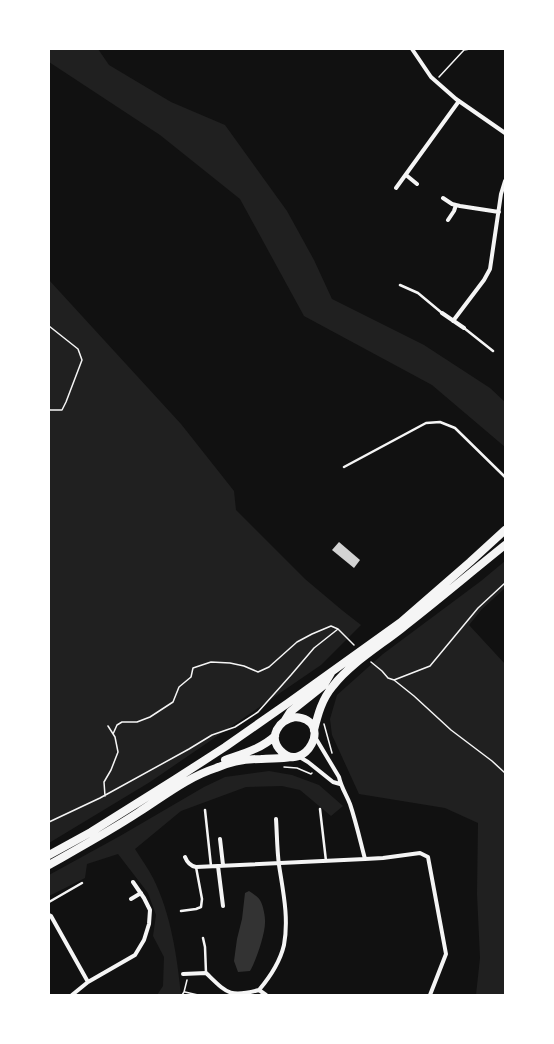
<svg xmlns="http://www.w3.org/2000/svg" width="554" height="1044" font-family="'DejaVu Sans',sans-serif">
	<style>
		.green { fill: #202020 }
		.water { fill: #333 }
		.building { fill: #d3d3d3 }
		.lines { fill: none; stroke-linecap: round; stroke-linejoin: round }
		.path { stroke: #f5f5f5; stroke-width: 1.5 }
		.service { stroke: #f5f5f5; stroke-width: 2.5 }
		.minor { stroke: #f5f5f5; stroke-width: 4 }
		.primary { stroke: #f5f5f5; stroke-width: 8 }
	</style>
	<rect width="100%" height="100%" fill="#111"/>
	<path class="green" d="M49,49H98L109,65L171,102L225,125L287,211L314,260L332,299L424,345L490,388L505,402V447L432,385L304,316L240,199L160,135L49,62Z
		M49,280L181,424L234,491L236,510L305,579L343,611L361,625L321,665L150,782L49,843Z
		M505,561V588L482,609L469,625L505,664V995H476L480,958L477,894L478,823L445,808L359,794L332,735L330,719L337,695L383,654L481,581Z
		M269,771L292,775L319,785L343,806L331,816L300,790L282,786L246,787L181,811L135,849C141,859 148,868 153,878C171,914 177,956 181,995H157L163,986L164,957L153,936L156,915L148,893L118,854L87,864L85,878L49,896V875L120,836L204,787L225,777Z"/>
	<path class="water" d="M249,891C253,894 259,897 261,902C263,906 265,915 265,920C266,932 256,961 250,971L238,972L234,961L237,939L242,919L245,893Z"/>
	<path class="building" d="M339,542L360,560L354,568L332,550Z"/>
	<g class="lines">
		<path class="path" d="M439,77L464,50L470,49
			M49,326L78,349L82,360L66,402L62,410H50L49,409
			M371,662L382,671L388,678L394,680L414,696L451,730L492,761L505,773
			M394,680L430,666L478,608L505,583
			M324,724L332,753
			M113,734L117,725L122,722H137L150,717L173,702L179,687L191,677L193,668L211,662L230,663L244,666L258,672L269,667L297,642L312,634L331,626L338,629L354,645
			M284,767L297,768L311,774L312,773
			M105,796L104,782L111,770L118,752L115,737L108,726
			M49,822L100,798L189,749L212,735L235,727L258,712L291,675L314,648L338,629
			M185,992L198,995
			M182,995L184,992L187,980"/>
		<path class="service" d="M400,285L418,293L442,313
			M464,328L493,351
			M344,467L426,423L440,422L455,428L505,477
			M320,809L326,861
			M205,810L211,866
			M49,902L82,883
			M181,911L196,909L201,907L202,899L196,867
			M203,938L205,947L206,973"/>
		<path class="minor" d="M412,49L431,77L456,99L505,133
			M406,175L417,184
			M396,188L459,101
			M443,198L452,204L460,206L499,212
			M448,220L454,211L456,205
			M442,313L464,328
			M453,321L484,280L490,269L501,194L505,181
			M315,737L339,777C341,787 346,794 350,804C356,822 360,840 365,859
			M298,756L308,762L333,782L340,784
			M220,839L223,865
			M185,857C187,862 190,866 196,867L365,859L383,858L420,853L428,857L446,954L430,995
			M218,866L223,906
			M131,899L141,893
			M49,915L51,916L88,982
			M183,974L206,973C227,993 229,998 259,990C270,977 280,962 284,945C289,918 283,891 279,865C277,850 277,834 276,819
			M259,990L266,995
			M72,995L88,982L135,955L144,940L149,924L150,910L144,898L133,882"/>
		<path class="primary" d="M295,717C336,720 303,775 281,751C267,737 279,720 295,717Z
			M285,720L290,712L324,685L331,673
			M314,730C318,714 322,699 333,686C350,664 378,647 401,629C436,602 470,573 505,545
			M225,760C242,754 261,749 275,736
			M49,855L91,832L174,780L225,747L288,703L401,622L470,562L505,530
			M49,865C79,848 110,831 139,812C164,796 188,777 216,768C230,762 246,759 261,759C271,758 281,759 291,757"/>
	</g>
	<rect width="554" height="1044" fill="none" stroke="#ffffff" stroke-width="100"/>
</svg>
